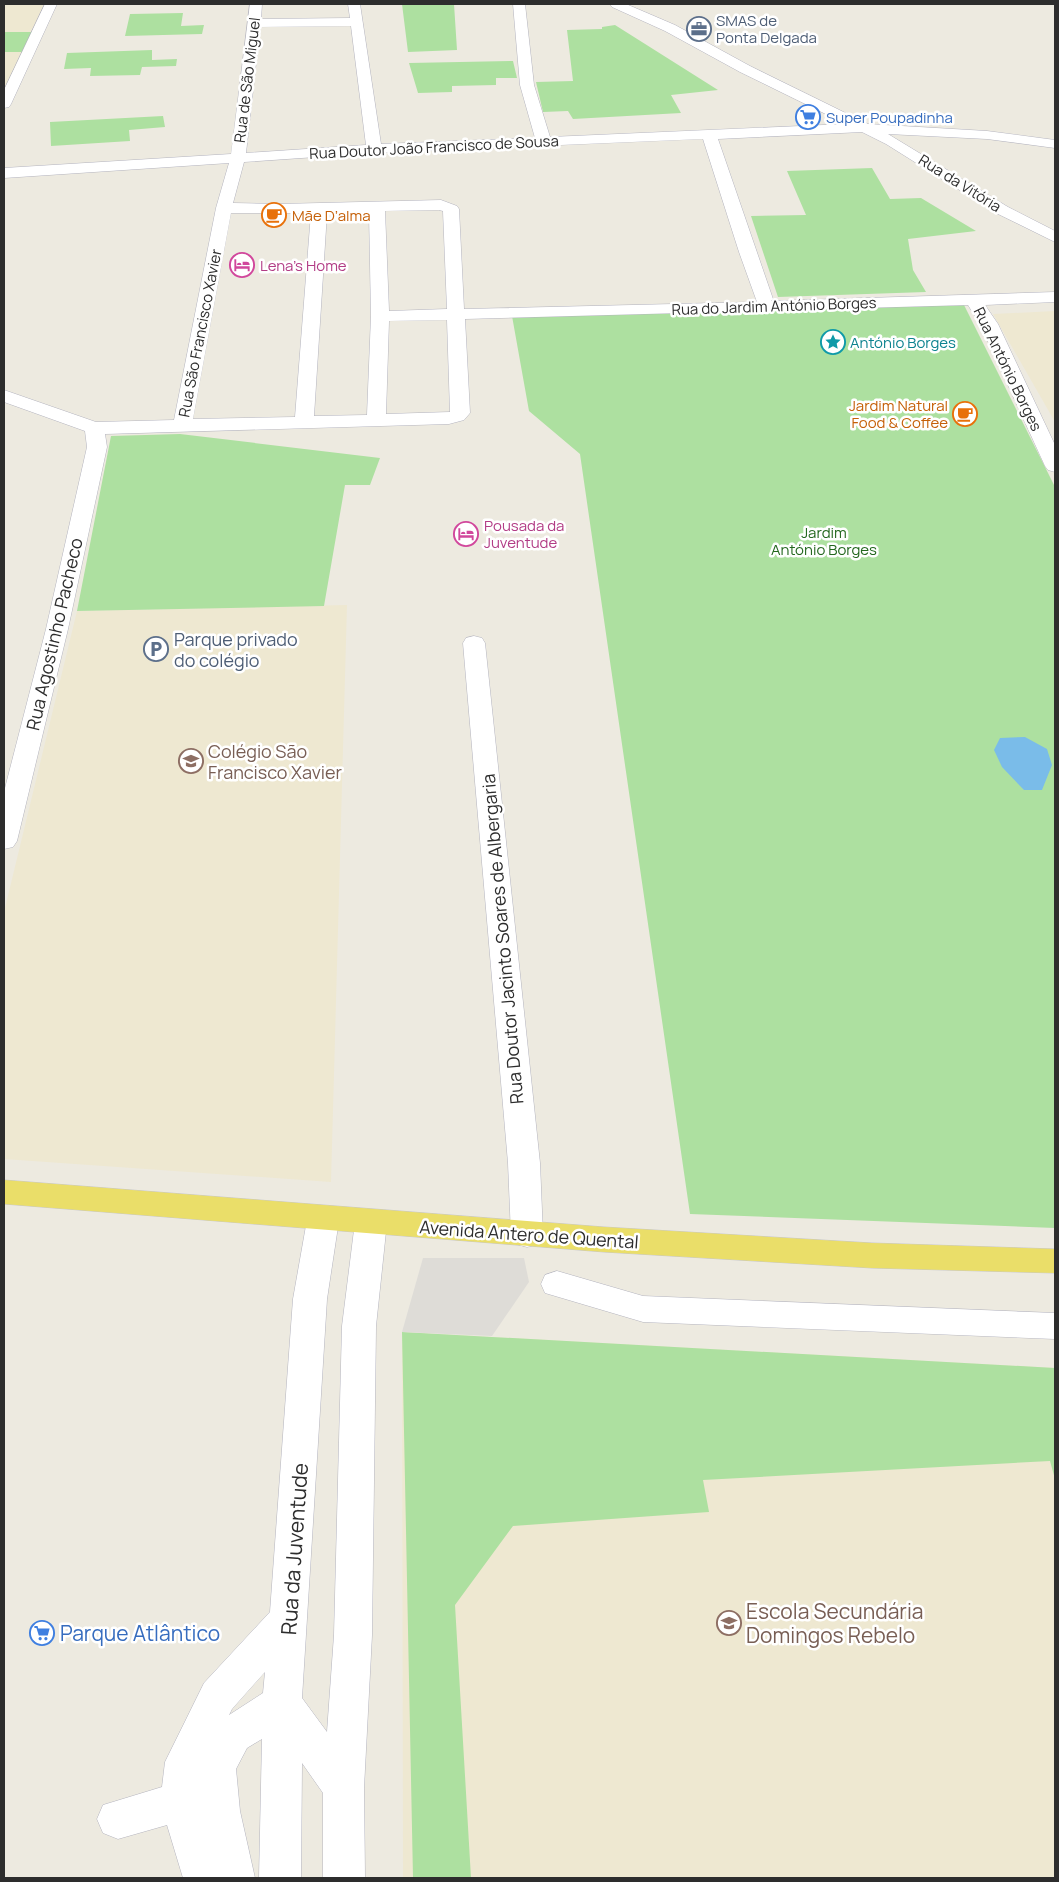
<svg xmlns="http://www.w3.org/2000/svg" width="1059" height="1882" font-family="Manrope,sans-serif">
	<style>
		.education { fill: #eee8d1 }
		.green { fill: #ade0a0 }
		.plaza { fill: #dedcd7 }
		.water { fill: #7abce9 }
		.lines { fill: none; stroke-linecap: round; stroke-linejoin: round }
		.minor-casing { stroke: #b4b4bf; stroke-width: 1 }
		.major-casing { stroke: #c8c8c8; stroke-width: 1 }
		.minor { fill: #fff; fill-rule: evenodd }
		.major { fill: #eade69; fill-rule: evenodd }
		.labels { text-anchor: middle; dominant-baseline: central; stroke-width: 5; stroke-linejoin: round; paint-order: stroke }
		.far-service-label { font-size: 15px; fill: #4e5e75; stroke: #fff; text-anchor: start }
		.far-street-label { font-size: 15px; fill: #2d2d2d; stroke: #fff }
		.far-shop-label { font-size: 15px; fill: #366cbe; stroke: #fff; text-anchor: start }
		.far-food-label { font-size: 15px; fill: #c56008; stroke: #fff; text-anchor: start }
		.far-hotel-label { font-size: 15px; fill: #b23c85; stroke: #fff; text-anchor: start }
		.far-culture-label { font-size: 15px; fill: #0d838f; stroke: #fff; text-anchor: start }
		.far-park-label { font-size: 15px; fill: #24681f; stroke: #fff }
		.street-label { font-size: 18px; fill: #2d2d2d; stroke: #fff }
		.service-label { font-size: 18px; fill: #4e5e75; stroke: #fff; text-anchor: start }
		.education-label { font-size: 18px; fill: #785e54; stroke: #fff; text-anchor: start }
		.near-street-label { font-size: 21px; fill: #2d2d2d; stroke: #fff }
		.near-education-label { font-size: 21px; fill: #785e54; stroke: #fff; text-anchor: start }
		.near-shop-label { font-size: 21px; fill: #366cbe; stroke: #fff; text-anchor: start }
	</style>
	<rect width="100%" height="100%" fill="#edeae0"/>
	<path class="education" d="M4,4H45L4,94Z
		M1055,311V422L993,314Z
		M347,605L331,1182L4,1159V912L77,611Z
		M402,1332L1055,1368V1878H403Z"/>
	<path class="green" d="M402,4H454L457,50L408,52Z
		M183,13L181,26L204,25L202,34L125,36L130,14Z
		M615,25L718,90L671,95L681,113L573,119L568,111L543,112L536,82L573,81L567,30L602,29V27Z
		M4,32H32L23,52H4Z
		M152,50V60L177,59L176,66L142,67L140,75L90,76L91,68L64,69L67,53Z
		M513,61L517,78H496V85L452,86V92L418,93L409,63Z
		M163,116L165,127L129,130L130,141L51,146L50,122Z
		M872,168L890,199L921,198L976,231L908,239L913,270L926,292L778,297L751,216L806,215L787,171Z
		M964,305L1055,487V1228L690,1214L580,454L529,411L512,316Z
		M180,434L380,458L370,485H345L324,606L77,611L111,436Z
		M402,1332L1055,1368V1479L1050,1461L703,1480L709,1512L513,1526L455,1605L471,1878H413Z"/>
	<path class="plaza" d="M423,1258H524L529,1282L492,1336L402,1332Z"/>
	<path class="water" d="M1025,737L1047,749L1052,765L1042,790H1024L1002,767L994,750L1000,738Z"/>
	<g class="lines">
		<defs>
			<path id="minor" d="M45,4H57L11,104L9,107L4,108V90Z
				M250,4H262L261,19L350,18L348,4H360L381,144L535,138L520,85L513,4H525L534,85L550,137L846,124L740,72L665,31L612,7L610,4H626L675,25L750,66L868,124L987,131L1055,140V148L987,139L888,134L1008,207L1055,231V242L996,213L886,144L862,132L718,139L773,299L771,301L1055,292V302L985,305L998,324L1055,445V472L1048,470L1045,466L980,324L968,305L465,319L470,413L464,420L449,424L105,434L107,447L68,629L17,841L13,847L4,849V792L46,629L87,447L85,431L4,402V390L96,422L174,420L216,208L229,163L4,178V168L231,154ZM351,26L366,145L246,153L260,27ZM703,139L739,252L757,302L464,309L459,209L457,206L441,200L280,204L233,203L244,162L374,153ZM439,210L443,211L447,309L389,311L385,211ZM369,212L371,316L367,415L314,416L327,213ZM231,213H311L295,417L193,419ZM447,320L450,412L386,414L389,321Z
				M474,636L482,638L485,643L540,1163L543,1235L538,1244L527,1247L516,1244L511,1235L508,1163L463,643L466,638Z
				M323,1208L334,1212L339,1220L327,1299L302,1698L327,1732L334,1635L342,1326L355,1222L360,1214L371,1210L382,1214L387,1222L376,1326L372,1635L364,1788L365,1878H323V1793L302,1763L301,1878H259L262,1739L247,1748L236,1769L240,1811L255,1878H183L167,1825L118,1839L103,1833L97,1819L103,1805L162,1787L165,1762L204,1683L270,1612L293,1299L307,1220L312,1212ZM265,1672L263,1693L229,1715L232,1709Z
				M557,1271L643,1296L1055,1313V1339L643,1322L545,1293L541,1284L545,1275Z"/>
			<path id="major" d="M4,1180L604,1227L872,1243L1055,1249V1273L872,1268L604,1252L4,1204Z"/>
		</defs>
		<use href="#minor" class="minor-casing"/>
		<use href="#major" class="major-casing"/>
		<use href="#minor" class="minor"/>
		<use href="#major" class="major"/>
	</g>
	<defs>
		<symbol id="office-ring" viewBox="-11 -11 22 22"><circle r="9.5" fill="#fff" stroke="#5c6f8a" stroke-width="1.5"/><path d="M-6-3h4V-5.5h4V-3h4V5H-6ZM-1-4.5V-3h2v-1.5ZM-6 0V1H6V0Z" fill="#5c6f8a"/></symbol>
		<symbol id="supermarket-ring" viewBox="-11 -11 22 22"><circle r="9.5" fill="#fff" stroke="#3f7fe0" stroke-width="1.5"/><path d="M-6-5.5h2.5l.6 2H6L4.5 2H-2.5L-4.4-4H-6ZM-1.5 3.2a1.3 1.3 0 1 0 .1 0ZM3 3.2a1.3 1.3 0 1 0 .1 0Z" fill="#3f7fe0"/></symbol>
		<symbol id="cafe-ring" viewBox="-11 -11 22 22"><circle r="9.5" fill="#fff" stroke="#e8710a" stroke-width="1.5"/><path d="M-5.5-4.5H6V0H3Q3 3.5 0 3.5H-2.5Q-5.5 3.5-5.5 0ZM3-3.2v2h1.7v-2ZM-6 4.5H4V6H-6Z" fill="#e8710a"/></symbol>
		<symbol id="hotel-ring" viewBox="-11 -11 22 22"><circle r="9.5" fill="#fff" stroke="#d1479c" stroke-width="1.5"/><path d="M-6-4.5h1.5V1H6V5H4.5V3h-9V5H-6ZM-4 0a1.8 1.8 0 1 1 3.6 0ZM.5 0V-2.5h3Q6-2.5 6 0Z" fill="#d1479c"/></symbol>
		<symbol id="sight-ring" viewBox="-11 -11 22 22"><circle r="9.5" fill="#fff" stroke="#0f9aa8" stroke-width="1.5"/><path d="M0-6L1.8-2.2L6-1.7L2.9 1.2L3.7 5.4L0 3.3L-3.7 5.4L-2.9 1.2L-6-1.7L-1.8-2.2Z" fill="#0f9aa8"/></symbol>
		<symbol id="parking-ring" viewBox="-11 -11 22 22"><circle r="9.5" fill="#fff" stroke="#5c6f8a" stroke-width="1.5"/><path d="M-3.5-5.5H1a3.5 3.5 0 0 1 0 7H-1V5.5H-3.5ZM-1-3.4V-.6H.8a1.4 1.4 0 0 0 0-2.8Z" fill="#5c6f8a"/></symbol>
		<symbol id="school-ring" viewBox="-11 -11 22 22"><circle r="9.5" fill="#fff" stroke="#8d6e63" stroke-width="1.5"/><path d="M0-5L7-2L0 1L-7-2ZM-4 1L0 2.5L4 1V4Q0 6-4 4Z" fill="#8d6e63"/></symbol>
	</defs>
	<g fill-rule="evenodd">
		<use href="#office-ring" x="685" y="15" width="28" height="28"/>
		<use href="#supermarket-ring" x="794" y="103" width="28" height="28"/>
		<use href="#cafe-ring" x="260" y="201" width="28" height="28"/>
		<use href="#hotel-ring" x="228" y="251" width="28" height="28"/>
		<use href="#sight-ring" x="819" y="328" width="28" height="28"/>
		<use href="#cafe-ring" x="951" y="400" width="28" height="28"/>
		<use href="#hotel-ring" x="452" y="520" width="28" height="28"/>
		<use href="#parking-ring" x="142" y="635" width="28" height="28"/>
		<use href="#school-ring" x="177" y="747" width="28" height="28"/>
		<use href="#school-ring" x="715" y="1609" width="28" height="28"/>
		<use href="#supermarket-ring" x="28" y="1619" width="28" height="28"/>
	</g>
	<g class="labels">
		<g class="far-service-label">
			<text x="716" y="20">SMAS de<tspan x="716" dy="17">Ponta Delgada</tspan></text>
		</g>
		<g class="far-street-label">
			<text transform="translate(247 80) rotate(-83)">Rua de São Miguel</text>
			<text transform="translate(434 147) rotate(-3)">Rua Doutor João Francisco de Sousa</text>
			<text transform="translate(960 183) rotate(32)">Rua da Vitória</text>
			<text transform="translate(774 306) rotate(-2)">Rua do Jardim António Borges</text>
			<text transform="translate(200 333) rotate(-79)">Rua São Francisco Xavier</text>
			<text transform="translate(1008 369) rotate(64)">Rua António Borges</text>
		</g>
		<g class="far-shop-label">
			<text x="826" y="117">Super Poupadinha</text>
		</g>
		<g class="far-food-label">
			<text x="292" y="215">Mãe D’alma</text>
			<text x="948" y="405" text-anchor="end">Jardim Natural<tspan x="948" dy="17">Food &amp; Coffee</tspan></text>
		</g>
		<g class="far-hotel-label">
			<text x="260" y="265">Lena's Home</text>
			<text x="484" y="525">Pousada da<tspan x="484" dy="17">Juventude</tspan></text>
		</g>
		<g class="far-culture-label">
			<text x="850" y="342">António Borges</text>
		</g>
		<g class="far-park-label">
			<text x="824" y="532">Jardim<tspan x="824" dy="17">António Borges</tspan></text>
		</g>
		<g class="street-label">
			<text transform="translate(54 634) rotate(-77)">Rua Agostinho Pacheco</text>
			<text transform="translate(502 939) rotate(-95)">Rua Doutor Jacinto Soares de Albergaria</text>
			<text transform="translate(529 1234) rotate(4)">Avenida Antero de Quental</text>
		</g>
		<g class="service-label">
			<text x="174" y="639">Parque privado<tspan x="174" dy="21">do colégio</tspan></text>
		</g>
		<g class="education-label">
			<text x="208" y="751">Colégio São<tspan x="208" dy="21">Francisco Xavier</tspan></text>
		</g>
		<g class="near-street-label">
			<text transform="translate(294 1549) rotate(-86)">Rua da Juventude</text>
		</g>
		<g class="near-education-label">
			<text x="746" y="1611">Escola Secundária<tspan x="746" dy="24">Domingos Rebelo</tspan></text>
		</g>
		<g class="near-shop-label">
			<text x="60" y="1633">Parque Atlântico</text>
		</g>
	</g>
	<rect width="1059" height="1882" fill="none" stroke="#2d2d2d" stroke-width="10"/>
</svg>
